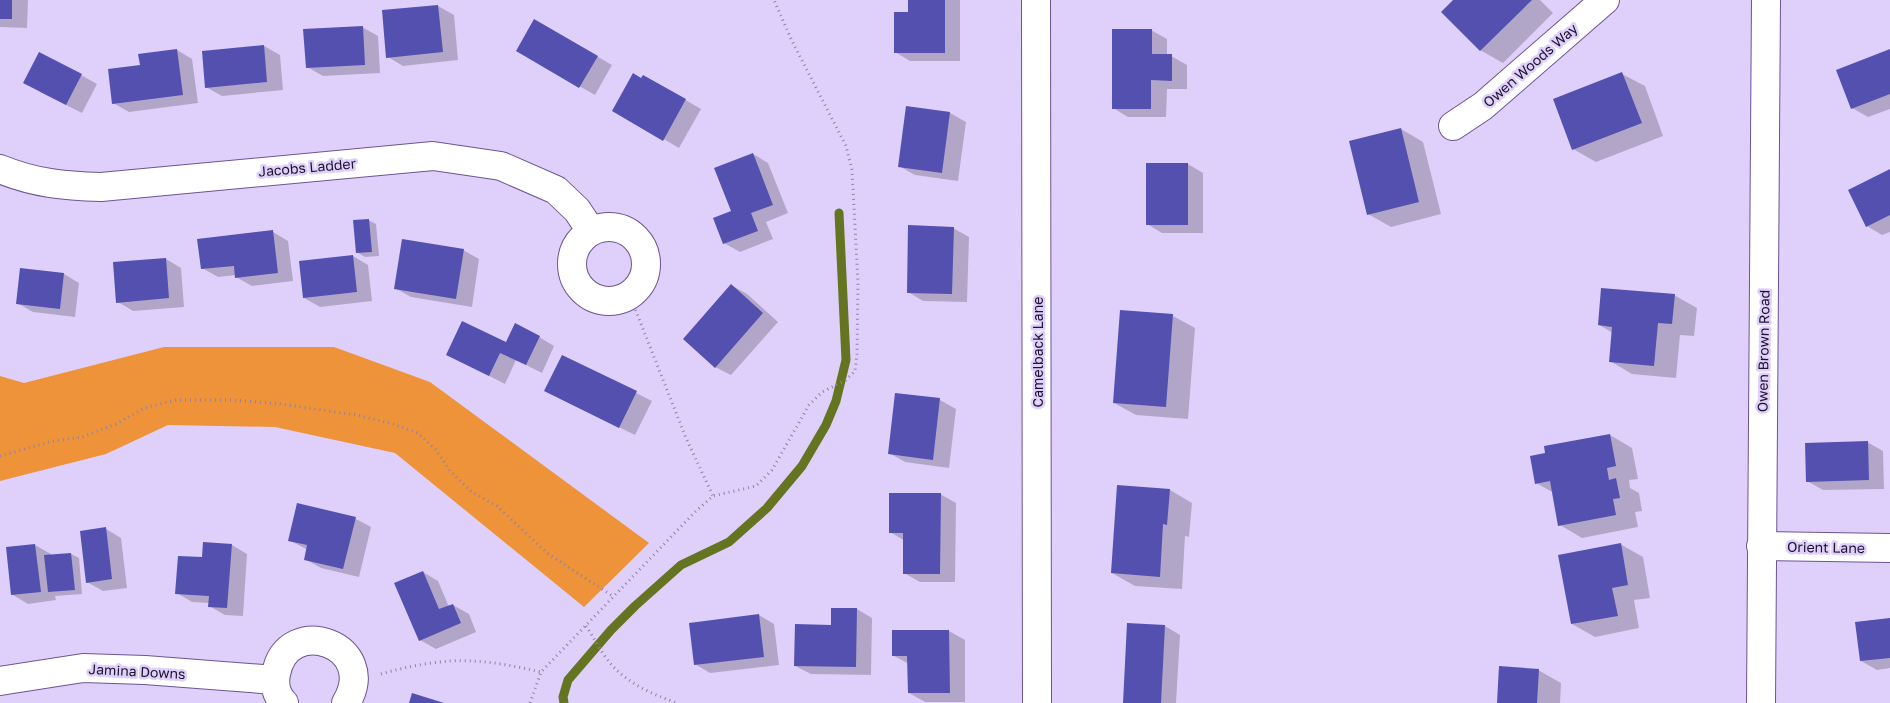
<svg xmlns="http://www.w3.org/2000/svg" width="1890" height="703" font-family="'Golos Text',sans-serif">
	<style>
		.forest { fill: #ee9339 }
		.shadow { fill: #0003 }
		.lines { fill: none; stroke-linecap: round; stroke-linejoin: round }
		.stream { stroke: #647420; stroke-width: 9 }
		.building { fill: #5350b0 }
		.minor-casing { stroke: #6d5493; stroke-width: 30 }
		.path { stroke: #8f83a6; stroke-width: 3; stroke-dasharray: 1 4; stroke-linecap: butt }
		.minor { stroke: #fff; stroke-width: 28 }
		.labels { text-anchor: middle; dominant-baseline: central; stroke-width: 5; stroke-linejoin: round; paint-order: stroke }
		.street-label { font-size: 14px; fill: #1d132c; stroke: #dfd0fb }
	</style>
	<rect width="100%" height="100%" fill="#dfd0fb"/>
	<path class="forest" d="M164,347H334L430,382L649,543L584,607L395,453L275,427L168,425L106,454L0,481V376L24,383Z"/>
	<path class="shadow" d="M0,0H28L27,28L0,27Z
		M909,0H960V61H910L895,52L909,13Z
		M1455,0H1540L1553,13L1503,63L1480,50Z
		M438,6L454,15L458,60L403,66L388,57Z
		M535,21L612,65L595,95L517,51Z
		M362,27L378,36L380,73L323,76L307,67Z
		M1151,30L1167,39V56H1171L1187,65V89H1167L1166,117H1128L1113,108Z
		M264,46L280,55L283,90L222,96L206,87Z
		M177,50L192,59L198,103L129,112L113,103L141,66Z
		M1890,50V109L1868,117L1852,108Z
		M1622,74L1645,86L1663,136L1596,162L1573,149Z
		M81,75L97,84L82,113L40,92Z
		M644,76L701,109L679,148L614,110Z
		M907,108L950,113L966,122L958,181L915,175L899,166Z
		M1401,129L1423,142L1441,214L1391,227L1368,214Z
		M753,154L768,163L788,213L766,222L773,239L740,252L724,243L733,212Z
		M1188,164L1203,173V233H1162L1147,224Z
		M1890,171V232L1882,235L1867,226Z
		M368,220L376,224L379,256L365,257L358,253Z
		M953,228L969,237L967,302L923,301L908,292Z
		M273,232L288,241L293,281L252,286L236,277V275L218,277L202,268Z
		M463,250L479,259L472,307L411,297L395,288Z
		M353,256L368,265L372,301L320,307L304,298Z
		M166,259L181,268L184,307L133,311L118,302Z
		M64,274L79,283L75,317L33,312L17,303Z
		M731,285L747,294L778,322L731,375L715,367Z
		M1674,295L1697,308L1694,336L1680,335L1676,378L1632,374L1610,361L1613,333L1599,325Z
		M1121,312L1173,316L1195,328L1188,419L1136,415L1114,403Z
		M539,337L554,346L542,373L516,360L505,384L448,355Z
		M563,356L652,401L635,435L561,399Z
		M897,394L940,400L956,409L949,468L905,462L889,453Z
		M1610,435L1632,448L1638,479L1629,480L1630,488L1639,493L1642,511L1635,512L1638,527L1582,538L1560,525L1554,493L1536,483Z
		M1867,442L1883,451L1884,489L1823,490L1807,481Z
		M1170,490L1192,503L1189,537L1185,536L1182,589L1135,586L1112,573Z
		M940,494L956,503L955,582H920L904,573L905,541L890,532Z
		M356,519L371,527L359,577L321,568L305,559L308,550L289,540Z
		M106,529L121,538L127,588L103,591L87,582Z
		M1620,544L1643,557L1650,598L1634,600L1639,628L1595,637L1572,624Z
		M35,545L51,554V556L71,554L79,558L82,594L55,596L56,600L28,604L13,595L7,549Z
		M232,545L247,554L243,616L225,615L209,606V603L192,602L177,593L203,559Z
		M423,572L438,581L449,607L453,605L469,614L476,632L436,649L420,640Z
		M857,609L872,618L871,675L811,674L795,666L832,626Z
		M759,615L774,624L779,665L710,673L695,664Z
		M1890,619V668L1877,670L1861,661Z
		M1165,626L1180,635L1176,703H1124Z
		M949,631L965,640V702H925L909,693V664L894,656Z
		M1538,670L1561,683L1560,703H1498Z"/>
	<g class="lines">
		<path class="stream" d="M564,703L563,697L568,680L611,630L635,606L681,565L729,542L767,508L802,466L826,425L836,401L846,360L839,213"/>
	</g>
	<path class="building" d="M0,0H12V19H0Z
		M908,0H945V53H894V12H908Z
		M1453,0H1532L1480,51L1441,12Z
		M438,5L443,52L386,58L382,10Z
		M534,19L598,56L579,88L516,51Z
		M363,26L365,65L306,68L303,29Z
		M1112,29H1152V54H1172V81L1151,80V109H1112Z
		M264,45L267,82L205,88L202,51Z
		M177,49L183,95L112,104L108,69L140,65L138,54Z
		M1890,49V94L1851,109L1836,70Z
		M39,52L82,74L66,105L23,83Z
		M1622,72L1642,123L1572,150L1553,99Z
		M633,73L641,78L643,75L686,99L663,141L612,111Z
		M906,106L950,112L942,173L898,167Z
		M1401,128L1419,202L1367,215L1349,141Z
		M753,153L773,205L751,213L758,231L723,244L713,218L731,211L714,168Z
		M1146,163H1188V225H1146Z
		M1890,169V215L1866,227L1848,190Z
		M369,219L372,252L356,253L353,220Z
		M908,225L954,227L952,294L907,293Z
		M273,230L278,273L235,278L234,266L201,269L197,239Z
		M402,239L464,249L456,299L394,289Z
		M353,255L357,292L303,298L299,261Z
		M166,258L169,298L116,303L113,262Z
		M20,268L64,273L60,309L16,304Z
		M731,284L763,313L715,368L683,339Z
		M1601,288L1675,294L1672,324L1658,323L1654,366L1609,362L1612,327L1598,325Z
		M1120,310L1173,314L1166,407L1113,403Z
		M462,321L506,342L515,323L540,336L526,365L500,353L489,376L446,355Z
		M562,355L637,391L619,428L544,391Z
		M895,393L940,398L933,460L888,454Z
		M1610,434L1616,466L1607,468L1609,480L1616,478L1620,498L1613,499L1616,515L1558,526L1550,481L1535,484L1530,456L1545,453L1544,446Z
		M1868,441L1869,480L1806,482L1805,443Z
		M1117,485L1170,489L1167,525L1163,524L1160,577L1111,573Z
		M889,493H941L940,574H903V533H889Z
		M297,503L356,517L343,569L304,560L307,545L288,541Z
		M106,527L112,579L86,583L80,531Z
		M203,542L232,544L227,608L208,607L209,596L175,594L178,556L202,557Z
		M1621,543L1628,585L1612,588L1618,616L1571,624L1558,555Z
		M35,544L41,592L11,595L6,547Z
		M71,553L75,590L48,592L44,555Z
		M423,571L439,609L453,604L461,623L419,641L394,583Z
		M831,608H857L856,667L794,666L795,624L831,625Z
		M759,614L764,657L694,665L689,623Z
		M1890,618V658L1860,661L1855,622Z
		M1127,623L1165,625L1161,703H1123Z
		M892,630H949L950,693H908L907,656H892Z
		M1499,666L1539,669L1537,703H1497Z
		M412,693L444,703H409Z"/>
	<g class="lines">
		<defs>
			<path id="minor" d="M1036,0L1037,703
				M1453,126L1483,106L1605,0
				M0,169C34,183 64,186 101,187L433,156L501,166L556,190L577,210L591,231
				M572 264a37 37 0 1 1 74 0a37 37 0 1 1-74 0Z
				M1761,546L1890,548
				M0,681L83,668L145,670L275,680
				M284,703C276,695 274,684 276,674C287,612 381,645 346,703
				M1761,703L1766,0"/>
		</defs>
		<use href="#minor" class="minor-casing"/>
		<path class="path" d="M630,296L686,438L713,496
			M0,456L53,441L82,437L116,424L144,408L176,400H233L280,404L357,415L393,424L418,433L436,450L450,471L472,492L497,506L547,553L614,597
			M586,626C594,638 601,652 610,663C628,684 652,694 677,703
			M381,674C408,666 445,659 472,661C496,662 518,667 541,672
			M530,703L541,672L695,512L713,496L756,486L772,470L809,405L822,392L846,380L855,371L857,354L858,283L852,170L846,146L792,41L774,0"/>
		<use href="#minor" class="minor"/>
	</g>
	<g class="labels">
		<g class="street-label">
			<text transform="translate(1530 65) rotate(-41)">Owen Woods Way</text>
			<text transform="translate(307 167) rotate(-5)">Jacobs Ladder</text>
			<text transform="translate(1763 351) rotate(-89)">Owen Brown Road</text>
			<text transform="translate(1037 352) rotate(-90)">Camelback Lane</text>
			<text transform="translate(1826 547) rotate(1)">Orient Lane</text>
			<text transform="translate(137 671) rotate(3)">Jamina Downs</text>
		</g>
	</g>
</svg>
